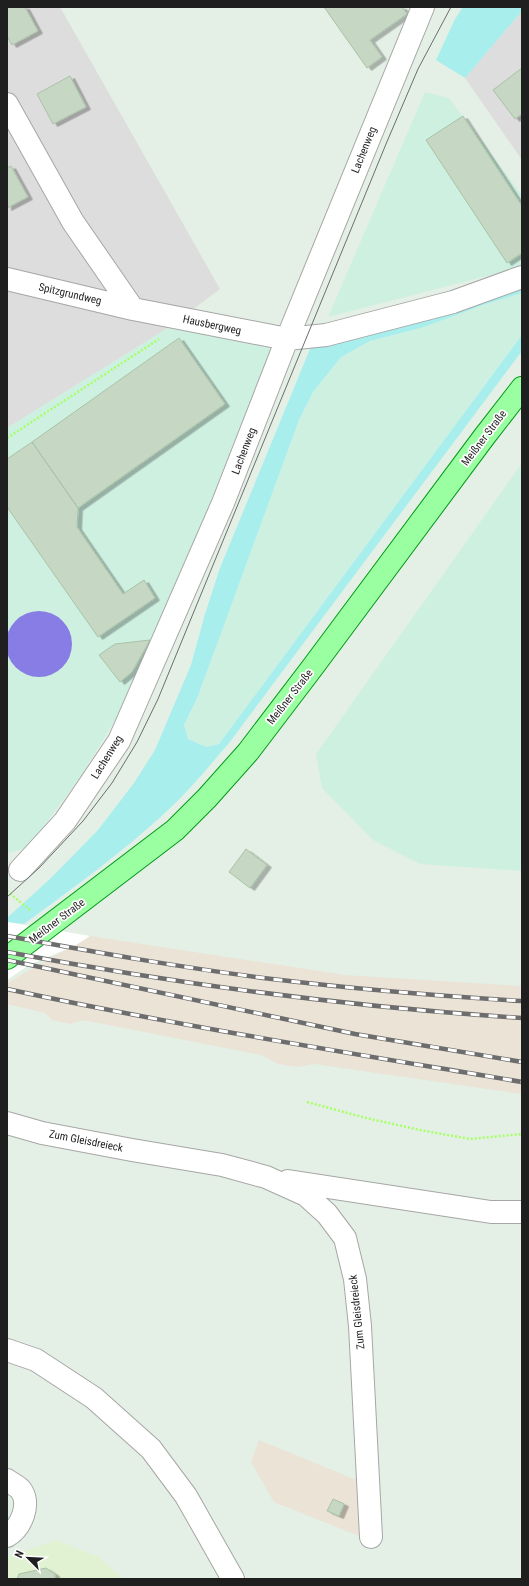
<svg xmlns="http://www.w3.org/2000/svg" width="529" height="1586" font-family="'Roboto Condensed',sans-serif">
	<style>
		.residential { fill: #dcdddc }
		.commercial { fill: #e1f2d2 }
		.industrial { fill: #eae3d6 }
		.farmland { fill: #cef0e1 }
		.grass { fill: #a7eeed }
		.pitch { fill: #877de5 }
		.pier { fill: #fff }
		.building { fill: #c6d7c4; stroke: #a8c3a5; filter: url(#shadow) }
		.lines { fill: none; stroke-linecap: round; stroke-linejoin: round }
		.minor-casing { stroke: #a6a6a6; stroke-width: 24 }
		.major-casing { stroke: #009917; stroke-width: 24 }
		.path { stroke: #a6ff66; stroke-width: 2.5; stroke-dasharray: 2 2; stroke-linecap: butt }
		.minor { stroke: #fff; stroke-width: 22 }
		.major { stroke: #9affa0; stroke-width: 22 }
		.tram { stroke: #6d6d6d; stroke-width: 1 }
		.rail-casing { stroke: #6d6d6d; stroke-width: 4.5 }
		.rail { stroke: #fff; stroke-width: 3; stroke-dasharray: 9; stroke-linecap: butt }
		.labels { text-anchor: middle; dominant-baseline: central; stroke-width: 3.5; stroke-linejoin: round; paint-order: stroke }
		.street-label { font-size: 11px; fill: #1f1f1f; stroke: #fff }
	</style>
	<defs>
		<filter id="shadow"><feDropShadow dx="4.5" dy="2.5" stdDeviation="0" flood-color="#0004"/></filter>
	</defs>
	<rect width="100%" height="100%" fill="#e4f0e6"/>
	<path class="residential" d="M7,7H60L220,289L168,328L7,428Z
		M522,11V160L465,78Z"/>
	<path class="commercial" d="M56,1540L99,1557L123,1579H7V1557Z"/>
	<path class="industrial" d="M90,936L345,975L522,986V1094L314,1064L298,1067L278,1064L261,1055L83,1020L70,1024L52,1020L45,1013L7,1004V983Z
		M259,1440L354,1479L359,1474L364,1538L274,1502L251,1462Z"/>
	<path class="farmland" d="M425,92L449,98L522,195V267L328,317Z
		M522,293V335L219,744L206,747L188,739L184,725L198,696L299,420L313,392L341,357L370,341L424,327L486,304Z
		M168,328L272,348L194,545L122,709L82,774L28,848L7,853V428Z
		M522,463V871L420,864L373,840L322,788L316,754Z"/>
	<path class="grass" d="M463,7H522V11L465,78L436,60L455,19Z
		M522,287V293L486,304L424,327L370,341L341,357L313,392L299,420L198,696L184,725L188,739L206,747L219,744L522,335V351L229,743C209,766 190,790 167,811C123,852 73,888 24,924L7,922V918L51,878L98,830L134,783L155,750L191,665L205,614L220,568L310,349L315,344Z"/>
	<path class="pitch" d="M6 644a33 33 0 1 1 66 0a33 33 0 1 1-66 0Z"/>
	<path class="pier" d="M7,922L90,936L76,945L29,965L7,980Z"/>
	<path class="building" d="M7,7H25L38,31L12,45L7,36Z
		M324,7H402L407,14L370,40L382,57L367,68Z
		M522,68V114L515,119L493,90Z
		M70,76L86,107L53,124L37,94Z
		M463,116L522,206V253L507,263L426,140Z
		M11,166L28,197L7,208V168Z
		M179,338L225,404L78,508L32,442Z
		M32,442L78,508L77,527L123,594L144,580L155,598L98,637L7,507V459Z
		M150,640L132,672L120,682L99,655L115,644Z
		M246,849L267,865L250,888L229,872Z
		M333,1499L344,1504L339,1516L327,1511Z
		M46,1568L55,1574V1579H17L19,1574Z"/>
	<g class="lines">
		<defs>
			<path id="minor" d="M7,104L73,222L133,309
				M7,279L133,309L287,339L326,335L453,302L522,277
				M20,870L65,821L119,741L223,503L287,339L423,7
				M7,1123L42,1133L132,1150L222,1165L266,1177L306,1195L327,1214L345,1238L355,1279L360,1326L371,1537
				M288,1181L491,1212H522
				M7,1350L36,1360L94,1398L151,1449L186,1496L233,1579
				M7,1480C11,1483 17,1486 20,1489C32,1503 21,1528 7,1536"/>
			<path id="major" d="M7,958L175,830L207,798L248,752L312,668L484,437L522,388"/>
		</defs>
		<use href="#minor" class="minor-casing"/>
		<use href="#major" class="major-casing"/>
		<path class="path" d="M7,438L159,339
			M7,891L31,911
			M307,1102L366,1118L420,1130L470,1139L522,1134"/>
		<use href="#minor" class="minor"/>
		<use href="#major" class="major"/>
		<path class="tram" d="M7,897L39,868L83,821L112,783L137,742L158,699L386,144L418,69L451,7"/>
		<defs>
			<path id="rail" d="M7,936C95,952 183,968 272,979C355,989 439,996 522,1001
				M7,952C177,984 349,1007 522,1018
				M7,960L355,1034L522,1062
				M7,989C178,1026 350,1053 522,1082"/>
		</defs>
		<use href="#rail" class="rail-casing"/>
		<use href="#rail" class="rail"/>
	</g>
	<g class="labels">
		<g class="street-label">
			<text transform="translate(364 150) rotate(-68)">Lachenweg</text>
			<text transform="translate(70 294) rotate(13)">Spitzgrundweg</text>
			<text transform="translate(212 325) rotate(12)">Hausbergweg</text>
			<text transform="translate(484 438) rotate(-53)">Meißner Straße</text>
			<text transform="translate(244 451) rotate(-69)">Lachenweg</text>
			<text transform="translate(290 697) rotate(-52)">Meißner Straße</text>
			<text transform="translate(107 757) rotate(-58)">Lachenweg</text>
			<text transform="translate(57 921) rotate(-37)">Meißner Straße</text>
			<text transform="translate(86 1141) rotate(11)">Zum Gleisdreieck</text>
			<text transform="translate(357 1312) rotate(-96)">Zum Gleisdreieck</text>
		</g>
	</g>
	<rect width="529" height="1586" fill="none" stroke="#1f1f1f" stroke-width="16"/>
	<g transform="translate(28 1558) rotate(294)" stroke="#ffffff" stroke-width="3" paint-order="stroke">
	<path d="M0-3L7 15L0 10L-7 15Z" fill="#1f1f1f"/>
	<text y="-6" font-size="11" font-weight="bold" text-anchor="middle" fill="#1f1f1f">N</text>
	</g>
</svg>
